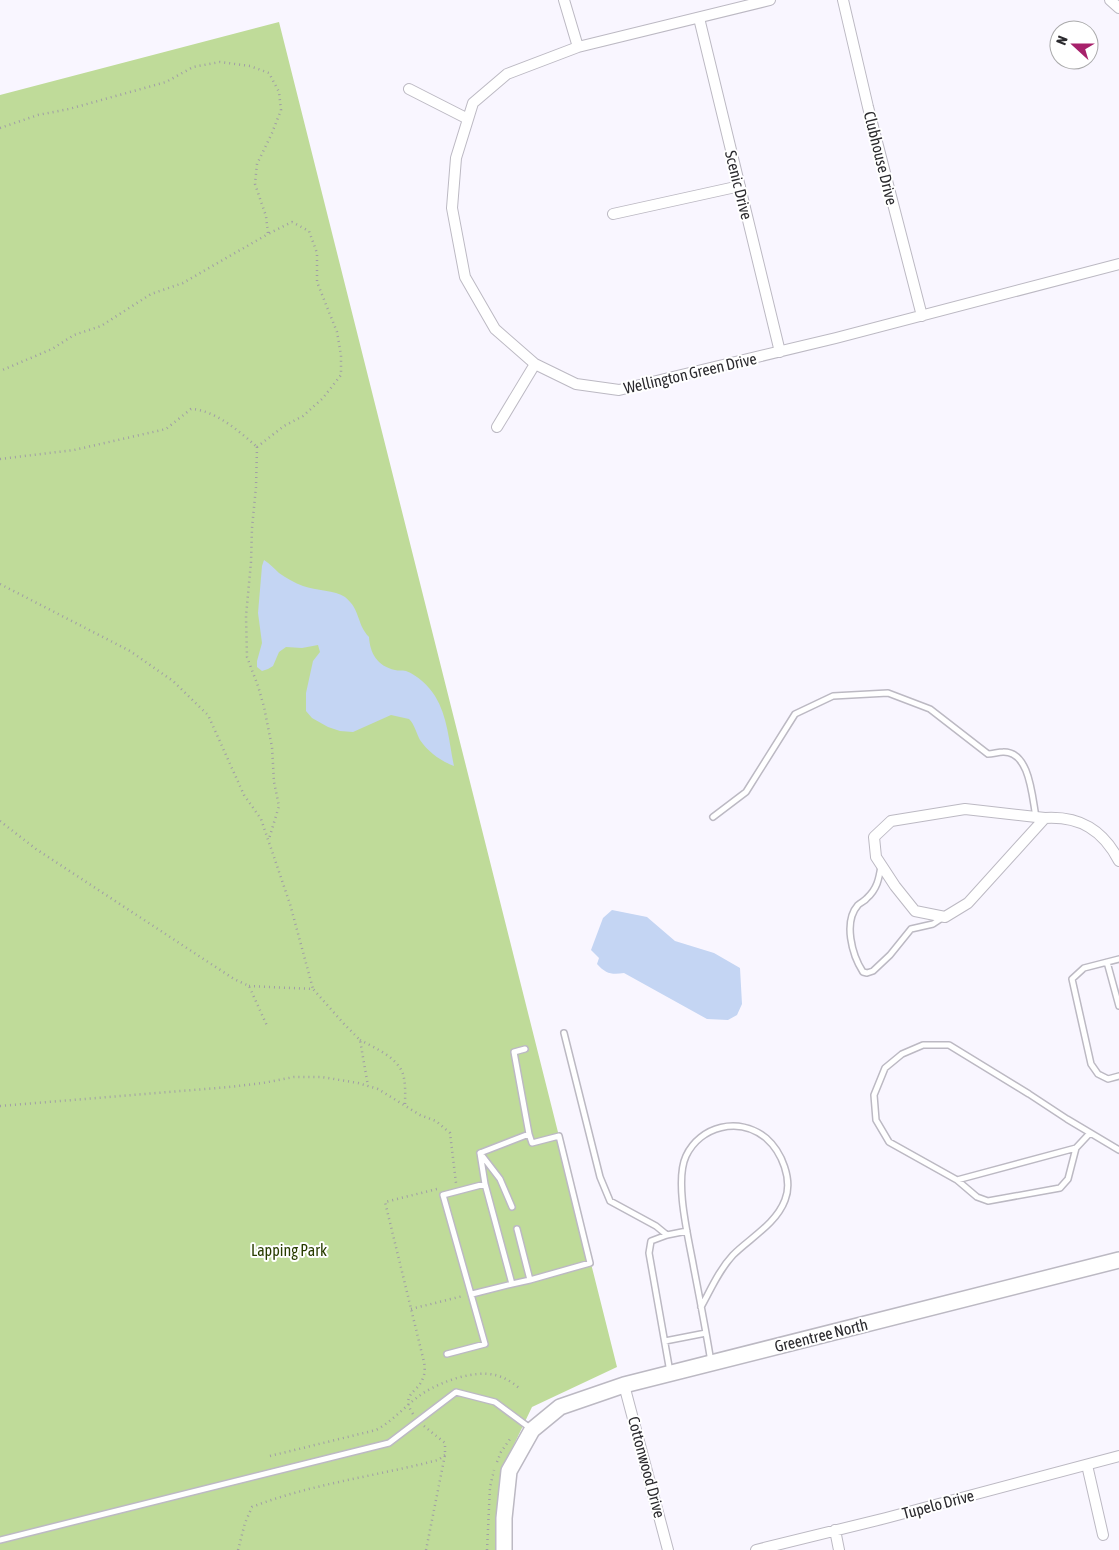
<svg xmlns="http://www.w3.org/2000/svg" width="1119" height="1550" font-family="'Asap Condensed',sans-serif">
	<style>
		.green { fill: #bfdb99 }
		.water { fill: #c4d5f3 }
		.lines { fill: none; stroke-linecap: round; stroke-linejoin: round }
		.service-casing { stroke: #bcb9c3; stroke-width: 8 }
		.minor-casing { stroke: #bcb9c3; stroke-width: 12 }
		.secondary-casing { stroke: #bcb9c3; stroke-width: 18 }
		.path { stroke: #a09ea5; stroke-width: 2.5; stroke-dasharray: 1 4; stroke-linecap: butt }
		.service { stroke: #fff; stroke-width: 5 }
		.minor { stroke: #fff; stroke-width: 10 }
		.secondary { stroke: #fff; stroke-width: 15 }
		.labels { text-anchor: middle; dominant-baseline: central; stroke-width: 4; stroke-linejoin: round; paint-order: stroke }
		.street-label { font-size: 16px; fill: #2b2a2e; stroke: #fff }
		.park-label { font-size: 16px; fill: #293d00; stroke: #fff }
	</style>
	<rect width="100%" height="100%" fill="#f9f6ff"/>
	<path class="green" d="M279,22L617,1367L532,1407L507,1459L500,1550H0V95Z"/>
	<path class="water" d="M264,560C270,564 274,568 279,573C286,578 295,583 303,586C316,591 335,590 345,597C361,610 356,623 369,637C370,653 377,666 395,670C398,671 402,670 406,671C417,675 429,686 435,696C448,717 449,743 454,766C441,761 428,752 420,740C416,733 415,725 409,719L391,715L353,732L340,731L328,727L312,718L306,711V693L313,661L320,652L318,645L302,648L286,647L279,652L273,666L268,669L262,671L257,667V661L262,643L258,613L262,566Z
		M612,910L647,917L675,941L714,953L740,968L742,1004L737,1015L728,1020L707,1019L624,973C612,975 606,974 597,964L599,958L591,950L603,918Z"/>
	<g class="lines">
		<defs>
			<path id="service" d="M713,817L746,792L795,714L833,696L888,693L930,709L988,754C993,754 998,752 1003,752C1030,751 1032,797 1036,817
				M881,866C879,879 877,889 867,898C865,901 861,902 858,905C843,922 852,955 863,972L867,973L873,971L890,955L911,929L933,924L942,918
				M1119,959L1084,968L1072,979L1091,1064L1098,1074L1108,1079L1119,1076
				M1107,962L1119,1006
				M564,1033L600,1177L610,1201L656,1226L667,1235
				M525,1049L514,1052L529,1134L532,1143L559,1136L590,1263L530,1280
				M1090,1133L1076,1148L957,1180L889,1142L876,1120L874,1095L885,1068L902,1054L923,1045H949L1029,1094L1067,1119L1119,1150
				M480,1153L500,1179L512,1207
				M957,1180L977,1197L988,1201L1060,1188L1068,1179L1076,1148
				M485,1184L480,1153L529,1134
				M512,1284L530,1280L517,1229
				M701,1307C711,1289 719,1270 733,1255C750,1238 776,1224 785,1200C793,1180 782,1152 766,1138C739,1116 700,1126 686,1156C674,1182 689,1240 694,1269C700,1300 706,1331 711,1362
				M665,1341L706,1333
				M447,1354L485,1344L443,1195L485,1184L512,1284L472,1294
				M670,1372L649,1253L651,1241L667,1235L687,1231
				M0,1540L389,1443L456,1392L495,1402L530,1428"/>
			<path id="minor" d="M564,0L578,47
				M770,0L578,47L507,74L473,103L456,158L452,208L465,277L495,329L535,364L576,384L619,390L836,338L1119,264
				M843,0L868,107L922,316
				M1110,0L1119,8
				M699,18L780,352
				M409,89L468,119
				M613,214L740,186
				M497,427L535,364
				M965,809L1045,818L968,903L945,917L915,911L895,886L876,857L874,837L891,821Z
				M1045,818C1080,816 1103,830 1119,861
				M624,1385L668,1550
				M1087,1465L1103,1535
				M835,1530L839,1550
				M756,1550L886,1518L1119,1456"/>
			<path id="secondary" d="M504,1550V1518L509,1471L532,1430L560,1407L624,1385L1119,1260"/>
		</defs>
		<use href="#service" class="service-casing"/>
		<use href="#minor" class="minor-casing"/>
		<use href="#secondary" class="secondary-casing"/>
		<path class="path" d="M0,128L38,115L69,109L166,82L193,67L220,62L250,66L269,73L279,92L281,110L272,133L257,164L255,184L266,216L268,234L183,283L151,294L101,326L74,335L52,349L0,371
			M257,447L256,487L252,528L251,562L246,616L247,657L258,686L264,707L272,747L274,782L279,806L269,839
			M257,447L284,426L303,416L323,398L341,375V355L337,332L317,282V253L309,231L292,222L268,234
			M0,459L74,450L166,429L191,409C215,410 239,431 257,447
			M0,584L130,651L173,681L208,715L244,795L261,819L290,904L313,989
			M0,821L36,849L234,979L249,986L268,1028
			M249,986L313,989L345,1025L360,1040L368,1086
			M360,1040C375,1048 397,1057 403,1074C406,1084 405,1097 405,1106
			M0,1106L229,1087L263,1083L294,1077H322L358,1083L378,1089L420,1115L436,1121L450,1133L456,1183
			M411,1309L463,1296
			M413,1414C400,1394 417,1394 423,1378C425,1373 425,1367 424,1362L385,1202L437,1189
			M424,1426L445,1443V1455L426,1550
			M270,1456L376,1430C395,1420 407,1403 425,1392C443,1381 474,1370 495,1375C504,1377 512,1382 519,1388
			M497,1462L501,1452L510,1439
			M238,1550L245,1523L252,1507C310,1484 377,1476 438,1460L445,1455
			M487,1550L490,1487L494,1470"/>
		<use href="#service" class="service"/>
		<use href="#minor" class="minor"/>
		<use href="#secondary" class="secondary"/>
	</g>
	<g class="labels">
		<g class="street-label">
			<text transform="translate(881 158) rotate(76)">Clubhouse Drive</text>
			<text transform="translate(739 185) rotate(76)">Scenic Drive</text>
			<text transform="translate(690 373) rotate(-13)">Wellington Green Drive</text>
			<text transform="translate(821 1335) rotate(-14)">Greentree North</text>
			<text transform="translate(647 1467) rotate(75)">Cottonwood Drive</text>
			<text transform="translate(938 1504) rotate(-15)">Tupelo Drive</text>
		</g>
		<g class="park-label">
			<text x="289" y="1250">Lapping Park</text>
		</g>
	</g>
	<g transform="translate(1074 45) rotate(291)"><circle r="24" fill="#ffffff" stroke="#aaaaab"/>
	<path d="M0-4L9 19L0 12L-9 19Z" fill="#a7216b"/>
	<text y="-8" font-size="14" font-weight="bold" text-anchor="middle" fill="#2b2a2e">N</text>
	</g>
</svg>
